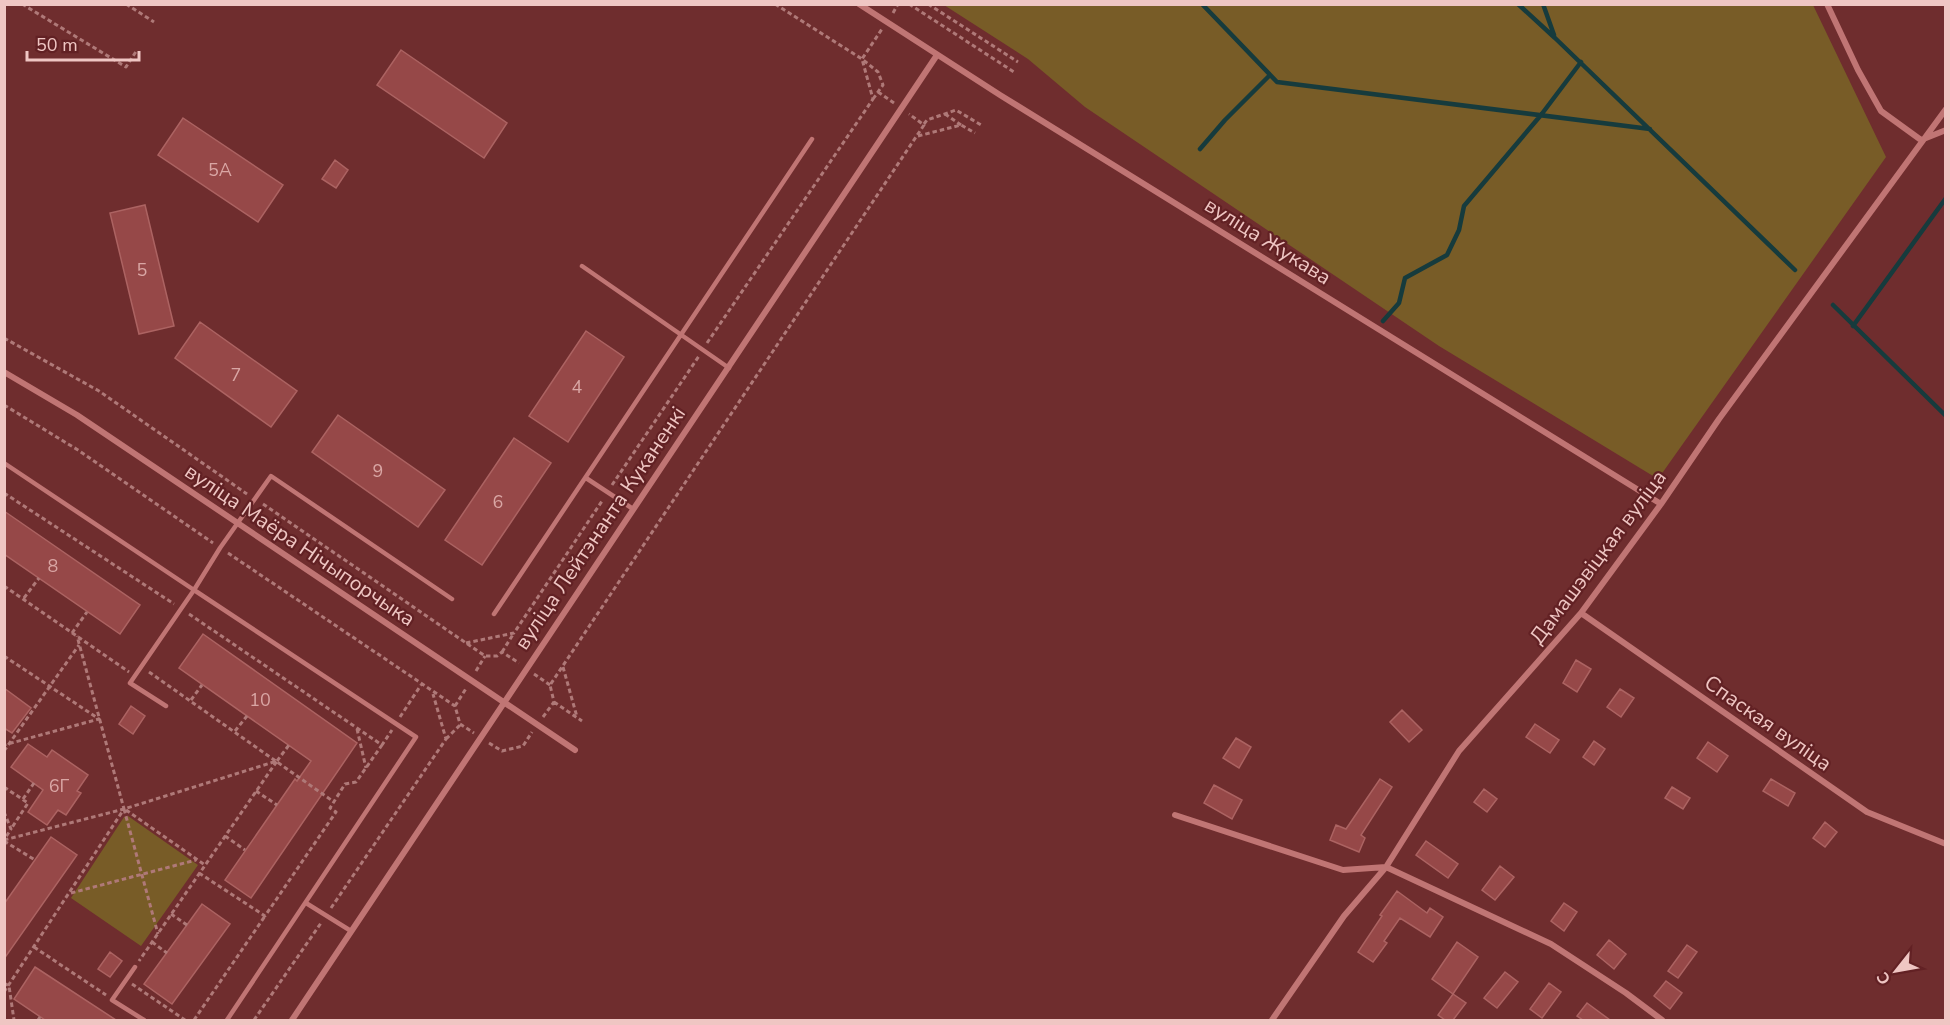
<svg xmlns="http://www.w3.org/2000/svg" width="1950" height="1025" font-family="'Nunito Sans',sans-serif">
	<style>
		.green { fill: #785c27 }
		.lines { fill: none; stroke-linecap: round; stroke-linejoin: round }
		.stream { stroke: #163b3d; stroke-width: 4.5 }
		.building { fill: #964848; stroke: #ac6362; stroke-width: 1.5 }
		.path { stroke: #af7978; stroke-width: 3; stroke-dasharray: 4.5 3; stroke-linecap: butt }
		.lane { stroke: #c07574; stroke-width: 4.5 }
		.street { stroke: #c07574; stroke-width: 6 }
		.labels { text-anchor: middle; dominant-baseline: central; stroke-width: 4.5; stroke-linejoin: round; paint-order: stroke }
		.number-label { font-size: 18px; fill: #d9a6a4 }
		.street-label { font-size: 21px; fill: #efc6c3; stroke: #622124 }
	</style>
	<rect width="100%" height="100%" fill="#6f2d2e"/>
	<path class="green" d="M944,5H1813L1886,157L1658,479L1439,346L1085,107L1028,59Z
		M128,816L198,865L141,946L71,898L124,817Z"/>
	<g class="lines">
		<path class="stream" d="M1202,4L1277,82L1650,129
			M1518,4L1555,38L1795,270
			M1543,4L1554,35
			M1200,149L1225,120L1270,75
			M1833,305L1946,416
			M1383,321L1399,303L1405,278L1447,255L1459,230L1464,206L1541,115L1581,62
			M1853,326L1946,198"/>
	</g>
	<path class="building" d="M401,50L507,123L484,158L377,85Z
		M183,118L283,185L258,222L158,155Z
		M335,160L348,170L336,188L322,179Z
		M145,205L174,326L139,334L110,213Z
		M200,322L297,391L271,427L175,358Z
		M586,331L624,357L568,442L529,416Z
		M338,415L445,490L418,527L312,452Z
		M514,438L551,463L482,565L445,540Z
		M4,511L140,605L120,634L4,554Z
		M203,634L357,743L251,898L225,880L295,779L297,781L311,761L179,668Z
		M1576,660L1591,669L1577,692L1563,683Z
		M4,688L31,708L12,733L4,728Z
		M1620,689L1634,698L1621,717L1607,707Z
		M131,706L145,716L133,734L119,724Z
		M1402,710L1422,730L1409,742L1390,722Z
		M1535,724L1559,740L1550,753L1526,737Z
		M1236,738L1251,747L1239,768L1223,758Z
		M1594,741L1605,749L1594,765L1583,757Z
		M1708,742L1728,756L1717,772L1697,758Z
		M28,744L47,757L52,750L88,775L77,791L81,793L66,815L58,810L47,825L28,812L43,790L11,767Z
		M1380,779L1392,787L1361,835L1365,838L1359,852L1330,840L1336,825L1346,829Z
		M1771,779L1795,793L1788,806L1763,791Z
		M1214,785L1242,800L1232,819L1204,803Z
		M1672,787L1690,798L1683,809L1665,798Z
		M1484,789L1497,799L1487,812L1474,802Z
		M1825,822L1837,832L1825,847L1813,838Z
		M51,837L77,855L4,959V904Z
		M1426,841L1458,864L1448,878L1416,855Z
		M1500,866L1514,877L1495,900L1482,890Z
		M1397,891L1427,913L1430,908L1443,917L1430,937L1400,918L1384,941L1387,943L1373,962L1358,952L1382,916L1380,915Z
		M1564,903L1577,912L1564,931L1551,921Z
		M202,904L230,924L172,1004L144,984Z
		M1609,940L1626,954L1614,969L1597,955Z
		M1457,942L1478,957L1453,994L1432,979Z
		M1687,945L1697,952L1678,978L1668,971Z
		M110,952L122,961L110,977L98,969Z
		M35,967L116,1020H45L14,999Z
		M1505,972L1518,982L1497,1008L1484,998Z
		M1666,981L1682,993L1670,1009L1654,996Z
		M1549,983L1561,992L1542,1018L1530,1009Z
		M1453,994L1466,1003L1453,1020H1445L1438,1015Z
		M1587,1003L1610,1020H1583L1577,1016Z"/>
	<g class="lines">
		<path class="path" d="M22,4L126,67L137,50
			M112,4H120
			M126,4L154,22
			M909,4L1014,72
			M928,4L1018,62
			M893,13L898,4
			M878,92L894,103
			M873,99L883,85L878,72L862,59L882,29
			M945,114L961,125
			M924,124L927,120L956,110L981,125
			M918,136L961,125L975,133
			M4,338L99,391L247,494
			M707,343L873,99L862,59L775,4
			M4,405L78,450L213,543
			M612,485L699,356
			M4,493L174,604
			M263,504L485,656H497L502,652L519,663
			M228,553L455,706L460,724L474,733
			M4,586L129,672
			M24,598L39,578
			M189,614L382,745L392,730
			M72,633L87,612
			M466,643L514,633L602,501
			M502,652L514,633
			M4,656L99,719L4,745
			M563,667L577,717
			M476,671L485,656
			M149,672L334,802
			M534,674L550,685
			M191,700L202,685
			M554,702L582,721
			M455,706L467,687
			M400,717L421,685
			M543,717L554,702L550,685L924,125L909,114
			M357,729L366,768
			M235,731L247,716
			M446,739L460,725
			M489,743L502,751L523,746L532,732
			M4,751L79,645
			M277,761L289,745
			M4,787L28,803L11,829
			M256,791L277,805
			M23,799L34,783
			M124,809L158,934
			M126,810L205,865
			M4,812L11,829L4,840
			M225,836L245,850
			M4,840L124,809L277,761L139,961
			M4,841L35,860
			M199,873L265,916L336,812L330,808L345,784L356,782L382,745
			M71,893L196,860
			M331,908L446,739L433,694
			M171,914L187,925
			M152,942L167,953
			M34,947L106,995
			M4,983L9,986L14,1020
			M132,984L185,1020
			M4,992L124,809L77,636
			M38,1020L40,1017
			M194,1020L265,916
			M254,1020L321,923"/>
		<path class="lane" d="M582,266L729,368
			M4,463L194,590L220,548L271,476L452,599
			M586,478L633,509
			M494,614L812,139
			M166,706L130,683L194,590L416,737L227,1020
			M306,903L351,931
			M135,967L112,1000L144,1020"/>
		<path class="street" d="M859,4L1000,95L1661,504
			M1827,4L1858,70L1881,111L1921,140L1946,130
			M4,372L77,415L575,750
			M1581,613L1867,812L1946,844
			M1175,815L1343,870L1386,867L1551,944L1626,993L1662,1020
			M292,1020L937,55
			M1272,1020L1344,916L1386,867L1459,751L1581,613L1661,504L1719,419L1946,109"/>
	</g>
	<g class="labels">
		<g class="number-label">
			<text x="220" y="170">5А</text>
			<text x="142" y="270">5</text>
			<text x="236" y="375">7</text>
			<text x="577" y="387">4</text>
			<text x="378" y="471">9</text>
			<text x="498" y="502">6</text>
			<text x="53" y="566">8</text>
			<text x="260" y="700">10</text>
			<text x="59" y="786">6Г</text>
		</g>
		<g class="street-label">
			<text transform="translate(1268 241) rotate(32)">вуліца Жукава</text>
			<text transform="translate(600 528) rotate(-56)">вуліца Лейтэнанта Куканенкі</text>
			<text transform="translate(300 545) rotate(34)">вуліца Маёра Нічыпорчыка</text>
			<text transform="translate(1598 557) rotate(-53)">Дамашэвіцкая вуліца</text>
			<text transform="translate(1768 723) rotate(35)">Спаская вуліца</text>
		</g>
	</g>
	<rect width="1950" height="1025" fill="none" stroke="#efc6c3" stroke-width="12"/>
	<g transform="translate(1896 971) rotate(239)" stroke="#622124" stroke-width="4.5" paint-order="stroke">
	<path d="M0-4.5L10 22L0 15L-10 22Z" fill="#efc6c3"/>
	<text y="-9" font-size="16" font-weight="bold" text-anchor="middle" fill="#efc6c3">С</text>
	</g>
	<path d="M27 51v9h112v-9" fill="none" stroke="#efc6c3" stroke-width="3"/>
	<text x="36" y="51" font-size="18" fill="#efc6c3" stroke="#622124" stroke-width="4.5" paint-order="stroke">50 m</text>
</svg>
